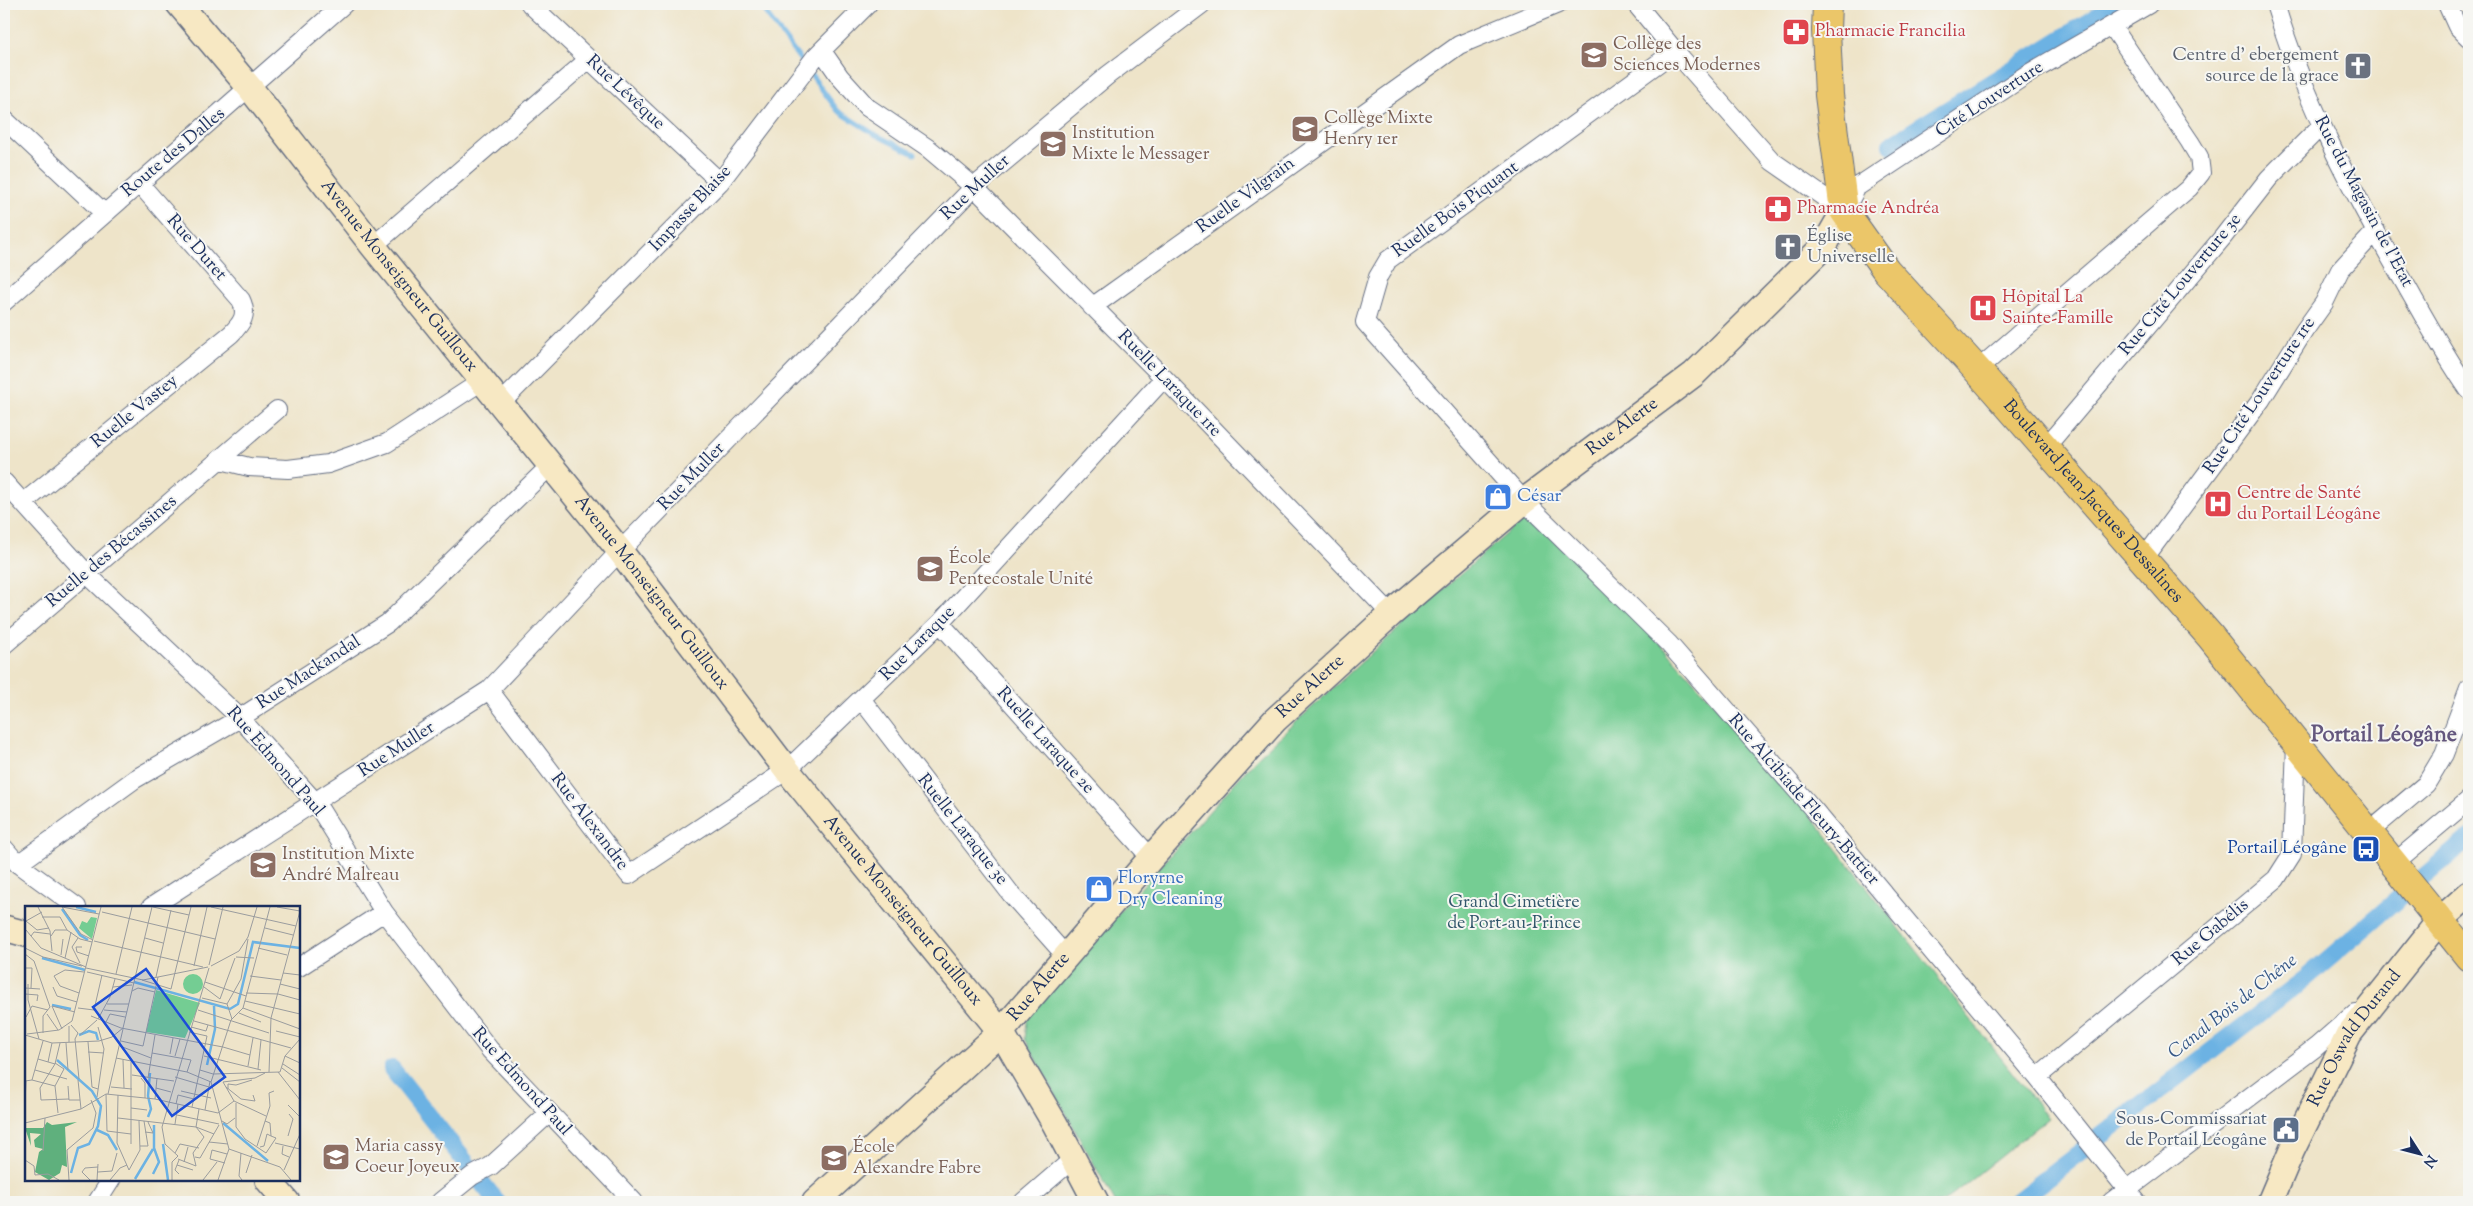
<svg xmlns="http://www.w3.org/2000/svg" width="2473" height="1206" font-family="'Sorts Mill Goudy',serif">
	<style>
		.green { fill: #74cd93; stroke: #487e78 }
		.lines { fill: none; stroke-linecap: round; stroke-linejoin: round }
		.stream { stroke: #6cb2e3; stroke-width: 5 }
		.canal { stroke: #6cb2e3; stroke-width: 18 }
		.street-casing { stroke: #656e83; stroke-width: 20 }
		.secondary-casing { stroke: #656e83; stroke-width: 28 }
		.primary-casing { stroke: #656e83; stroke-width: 30 }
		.street { stroke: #fff; stroke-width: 18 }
		.secondary { stroke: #f7e8c3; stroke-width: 25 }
		.primary { stroke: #ebc669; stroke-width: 28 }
		.labels { text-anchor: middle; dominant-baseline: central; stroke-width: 4; stroke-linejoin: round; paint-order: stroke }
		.health-label { font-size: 18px; fill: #be3a42; stroke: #f6f6f2; text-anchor: start }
		.education-label { font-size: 18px; fill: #785e54; stroke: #f6f6f2; text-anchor: start }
		.worship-label { font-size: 18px; fill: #5b616d; stroke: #f6f6f2; text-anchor: end }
		.street-label { font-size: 18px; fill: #1b2f5e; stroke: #f6f6f2 }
		.shop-label { font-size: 18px; fill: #366cbe; stroke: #f6f6f2; text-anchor: start }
		.transit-label { font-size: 18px; fill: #164399; stroke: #f6f6f2; text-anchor: end }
		.park-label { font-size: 18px; fill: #31566b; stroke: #f6f6f2 }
		.service-label { font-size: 18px; fill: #4e5e75; stroke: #f6f6f2; text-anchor: end }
		.water-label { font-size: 19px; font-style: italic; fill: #335686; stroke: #f6f6f2 }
		.district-label { font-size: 22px; font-weight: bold; fill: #64577e; stroke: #f6f6f2 }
		.inset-river { fill: none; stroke: #6cb2e3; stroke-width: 2.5 }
		.inset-road { fill: none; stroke: #9a9c9e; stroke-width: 1 }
		.view { fill: #1d4ed8; fill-opacity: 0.15; stroke: #1d4ed8; stroke-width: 2.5 }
		.inset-edge { fill: none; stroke: #1b2f5e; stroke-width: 2.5 }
	</style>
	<rect width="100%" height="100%" fill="#f6f6f2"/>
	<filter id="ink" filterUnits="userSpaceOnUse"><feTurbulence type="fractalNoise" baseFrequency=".02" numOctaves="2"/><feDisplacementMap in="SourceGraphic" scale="10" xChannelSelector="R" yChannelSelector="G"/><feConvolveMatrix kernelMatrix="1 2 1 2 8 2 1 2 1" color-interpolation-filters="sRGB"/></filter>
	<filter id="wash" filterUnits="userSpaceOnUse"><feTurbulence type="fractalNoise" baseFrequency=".0096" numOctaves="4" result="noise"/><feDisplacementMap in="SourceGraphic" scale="20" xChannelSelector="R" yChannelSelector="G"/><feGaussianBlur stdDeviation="1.12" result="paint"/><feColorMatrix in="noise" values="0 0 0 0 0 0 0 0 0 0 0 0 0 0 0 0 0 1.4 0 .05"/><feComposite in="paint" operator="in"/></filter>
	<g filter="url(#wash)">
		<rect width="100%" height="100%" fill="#eee4c9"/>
		<path class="green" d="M1528,515L1645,627L1783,780L2048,1118L1943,1202H1115L1025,1039L1028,1014L1257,758L1380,645Z"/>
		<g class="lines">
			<path class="stream" d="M759,4L838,111L876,135L915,154"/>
			<path class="canal" d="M1891,145L2117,4
				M392,1069L497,1202
				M2016,1202L2306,978L2469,838"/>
		</g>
	</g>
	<g filter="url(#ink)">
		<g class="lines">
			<defs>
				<path id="street" d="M530,4L720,182
					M1636,4L1675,51L1772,161L1844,211L1857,187L2026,75L2149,4
					M2275,4C2304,99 2350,187 2399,273C2422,313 2443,353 2469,390
					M2447,4L2457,26L2469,38
					M822,51L840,77L867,107L929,149L974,187L1164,378L1391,614
					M1675,51L1388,260L1378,277L1365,322L1524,501L1669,644L1814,810L2037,1077L2137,1202
					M4,119L104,213
					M373,246L589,59
					M4,302L344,4
					M1092,307L1459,45L1558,4
					M1977,370L2189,188L2201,173L2199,157L2190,142L2112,26
					M501,403L720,182L816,56L868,4
					M2045,448L2223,237L2269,178L2321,126
					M221,460L249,467L288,469L328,464L387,443L482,381
					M4,482L87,574L240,718L316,803L384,912L490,1050L634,1202
					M23,503L231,334C242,323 248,315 241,300L139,183
					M2143,560L2261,400L2304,331L2324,303L2340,270L2376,231
					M940,623L1151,858
					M4,645L277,410
					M489,690L629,875L787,770L940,623L1164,378
					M862,700L1011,894L1066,956
					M2368,833L2426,784L2444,754L2469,688
					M4,848L18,864L77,907
					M18,864L135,779L240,718L388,623L550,466
					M2393,864L2469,800
					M151,907L489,690L620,551L974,187L1108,75L1202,4
					M299,967L384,912
					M2037,1077L2276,879L2292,854L2296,744
					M97,1202L111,1180
					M440,1202L472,1176L491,1166L548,1114
					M1023,1202L1073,1159
					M2111,1202L2316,1047L2355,1013"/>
				<g id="secondary">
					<path id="s1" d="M179,4L250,88L373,246L620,551L787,770L1001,1032L1055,1124L1096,1202"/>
					<path d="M4,928L26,934"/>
					<path d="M268,1180L287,1202"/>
					<path id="s2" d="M815,1202L1001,1032L1151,858L1275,720L1391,614L1524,501L1694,374L1824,246L1844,211"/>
					<path id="s3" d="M2270,1202L2292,1150L2349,1034L2439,921L2469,894"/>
				</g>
				<g id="primary">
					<path id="s4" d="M1827,4L1826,30L1829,95L1844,211L1886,270L1977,370L2210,636L2469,957"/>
				</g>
			</defs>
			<use href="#street" class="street-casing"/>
			<use href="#secondary" class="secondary-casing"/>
			<use href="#primary" class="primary-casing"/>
			<use href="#street" class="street"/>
			<use href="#secondary" class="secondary"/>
			<use href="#primary" class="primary"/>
		</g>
	</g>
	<defs>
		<symbol id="pharmacy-square" viewBox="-11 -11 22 22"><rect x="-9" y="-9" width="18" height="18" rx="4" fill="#e0444e" stroke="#f6f6f2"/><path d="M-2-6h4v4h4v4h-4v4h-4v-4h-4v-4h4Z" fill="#fff"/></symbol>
		<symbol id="school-square" viewBox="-11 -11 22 22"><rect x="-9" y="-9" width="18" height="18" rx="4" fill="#8d6e63" stroke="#f6f6f2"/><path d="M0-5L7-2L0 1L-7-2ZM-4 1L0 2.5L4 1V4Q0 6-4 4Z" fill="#fff"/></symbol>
		<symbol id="church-square" viewBox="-11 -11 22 22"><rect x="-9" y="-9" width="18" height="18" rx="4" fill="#6b7280" stroke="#f6f6f2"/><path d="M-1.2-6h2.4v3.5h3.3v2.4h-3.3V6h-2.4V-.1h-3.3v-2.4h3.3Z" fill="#fff"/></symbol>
		<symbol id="hospital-square" viewBox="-11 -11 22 22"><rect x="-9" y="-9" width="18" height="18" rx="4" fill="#e0444e" stroke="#f6f6f2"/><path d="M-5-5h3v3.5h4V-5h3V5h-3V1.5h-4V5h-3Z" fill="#fff"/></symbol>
		<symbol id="shop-square" viewBox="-11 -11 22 22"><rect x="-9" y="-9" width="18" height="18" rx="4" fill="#3f7fe0" stroke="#f6f6f2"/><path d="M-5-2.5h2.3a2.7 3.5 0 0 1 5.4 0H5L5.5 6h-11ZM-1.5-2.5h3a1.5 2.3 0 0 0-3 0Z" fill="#fff"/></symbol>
		<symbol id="bus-square" viewBox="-11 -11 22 22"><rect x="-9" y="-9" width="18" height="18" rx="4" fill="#1a4fb4" stroke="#f6f6f2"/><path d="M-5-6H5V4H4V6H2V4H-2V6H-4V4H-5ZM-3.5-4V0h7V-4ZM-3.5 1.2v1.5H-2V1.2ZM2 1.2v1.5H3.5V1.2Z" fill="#fff"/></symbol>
		<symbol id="civic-square" viewBox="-11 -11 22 22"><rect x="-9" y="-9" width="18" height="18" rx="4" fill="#5c6f8a" stroke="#f6f6f2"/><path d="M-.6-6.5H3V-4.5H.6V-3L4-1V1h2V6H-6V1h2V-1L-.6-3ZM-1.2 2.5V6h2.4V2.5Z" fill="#fff"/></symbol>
	</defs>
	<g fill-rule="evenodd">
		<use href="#pharmacy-square" x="1780" y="16" width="32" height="32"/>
		<use href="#school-square" x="1578" y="39" width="32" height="32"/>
		<use href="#church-square" x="2342" y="50" width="32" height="32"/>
		<use href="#school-square" x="1289" y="113" width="32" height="32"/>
		<use href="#school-square" x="1037" y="128" width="32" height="32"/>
		<use href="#pharmacy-square" x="1762" y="193" width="32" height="32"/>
		<use href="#church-square" x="1772" y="231" width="32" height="32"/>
		<use href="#hospital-square" x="1967" y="292" width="32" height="32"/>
		<use href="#shop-square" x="1482" y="481" width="32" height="32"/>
		<use href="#hospital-square" x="2202" y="488" width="32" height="32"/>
		<use href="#school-square" x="914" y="553" width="32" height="32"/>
		<use href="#bus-square" x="2350" y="833" width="32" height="32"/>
		<use href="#school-square" x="247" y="849" width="32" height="32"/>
		<use href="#shop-square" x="1083" y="873" width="32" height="32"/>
		<use href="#civic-square" x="2270" y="1114" width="32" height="32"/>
		<use href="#school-square" x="320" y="1141" width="32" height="32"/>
		<use href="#school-square" x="818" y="1142" width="32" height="32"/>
	</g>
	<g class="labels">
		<g class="health-label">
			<text x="1815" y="32">Pharmacie Francilia</text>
			<text x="1797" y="209">Pharmacie Andréa</text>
			<text x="2002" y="298">Hôpital La<tspan x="2002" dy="21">Sainte-Famille</tspan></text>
			<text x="2237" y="494">Centre de Santé<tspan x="2237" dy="21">du Portail Léogâne</tspan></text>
		</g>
		<g class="education-label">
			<text x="1613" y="45">Collège des<tspan x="1613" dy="21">Sciences Modernes</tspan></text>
			<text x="1324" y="119">Collège Mixte<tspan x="1324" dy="21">Henry 1er</tspan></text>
			<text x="1072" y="134">Institution<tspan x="1072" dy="21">Mixte le Messager</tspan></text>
			<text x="949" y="559">École<tspan x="949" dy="21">Pentecostale Unité</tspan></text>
			<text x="282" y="855">Institution Mixte<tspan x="282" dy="21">André Malreau</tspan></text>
			<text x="355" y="1147">Maria cassy<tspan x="355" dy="21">Coeur Joyeux</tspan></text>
			<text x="853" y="1148">École<tspan x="853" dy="21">Alexandre Fabre</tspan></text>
		</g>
		<g class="worship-label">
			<text x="2339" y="56">Centre d' ebergement<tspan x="2339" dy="21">source de la grace</tspan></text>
			<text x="1807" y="237" text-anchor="start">Église<tspan x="1807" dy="21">Universelle</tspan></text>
		</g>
		<g class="street-label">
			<text transform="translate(625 93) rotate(43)">Rue Lévêque</text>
			<text transform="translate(1990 100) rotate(-33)">Cité Louverture</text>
			<text transform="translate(174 153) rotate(-40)">Route des Dalles</text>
			<text transform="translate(976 188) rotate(-43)">Rue Muller</text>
			<text transform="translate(1246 196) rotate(-36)">Ruelle Vilgrain</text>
			<text transform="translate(2363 202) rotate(62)">Rue du Magasin de l'Etat</text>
			<text transform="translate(691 209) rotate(-47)">Impasse Blaise</text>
			<text transform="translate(1456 210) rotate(-36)">Ruelle Bois Piquant</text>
			<text transform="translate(196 248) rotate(49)">Rue Duret</text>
			<text stroke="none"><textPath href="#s1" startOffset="350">Avenue Monseigneur Guilloux</textPath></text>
			<text transform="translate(2181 285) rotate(-50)">Rue Cité Louverture 3e</text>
			<text transform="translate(1169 384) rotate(46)">Ruelle Laraque 1re</text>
			<text transform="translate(2260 396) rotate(-56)">Rue Cité Louverture 1re</text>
			<text transform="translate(135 412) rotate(-39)">Ruelle Vastey</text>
			<text stroke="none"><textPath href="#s2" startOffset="1122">Rue Alerte</textPath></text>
			<text transform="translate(692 477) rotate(-46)">Rue Muller</text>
			<text stroke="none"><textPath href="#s4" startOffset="591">Boulevard Jean-Jacques Dessalines</textPath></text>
			<text transform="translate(112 552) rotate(-40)">Ruelle des Bécassines</text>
			<text stroke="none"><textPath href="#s1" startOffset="755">Avenue Monseigneur Guilloux</textPath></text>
			<text transform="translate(918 644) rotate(-45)">Rue Laraque</text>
			<text transform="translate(309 673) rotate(-33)">Rue Mackandal</text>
			<text stroke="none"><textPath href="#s2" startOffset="716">Rue Alerte</textPath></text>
			<text transform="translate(1045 741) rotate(48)">Ruelle Laraque 2e</text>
			<text transform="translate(397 750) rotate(-33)">Rue Muller</text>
			<text transform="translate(275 762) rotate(49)">Rue Edmond Paul</text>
			<text transform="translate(1803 800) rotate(49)">Rue Alcibiade Fleury-Battier</text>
			<text transform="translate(589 822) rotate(53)">Rue Alexandre</text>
			<text transform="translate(962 830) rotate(52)">Ruelle Laraque 3e</text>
			<text stroke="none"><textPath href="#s1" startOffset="1160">Avenue Monseigneur Guilloux</textPath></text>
			<text transform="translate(2211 933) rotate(-40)">Rue Gabélis</text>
			<text stroke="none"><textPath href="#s2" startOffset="311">Rue Alerte</textPath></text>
			<text stroke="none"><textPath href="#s3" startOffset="185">Rue Oswald Durand</textPath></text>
			<text transform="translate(521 1082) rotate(48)">Rue Edmond Paul</text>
		</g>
		<g class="shop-label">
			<text x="1517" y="497">César</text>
			<text x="1118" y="879">Floryrne<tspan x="1118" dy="21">Dry Cleaning</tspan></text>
		</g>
		<g class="transit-label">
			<text x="2347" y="849">Portail Léogâne</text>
		</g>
		<g class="park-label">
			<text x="1514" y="903">Grand Cimetière<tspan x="1514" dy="21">de Port-au-Prince</tspan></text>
		</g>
		<g class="service-label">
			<text x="2267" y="1120">Sous-Commissariat<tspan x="2267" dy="21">de Portail Léogâne</tspan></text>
		</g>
		<g class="water-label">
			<text transform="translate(2233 1007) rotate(-38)">Canal Bois de Chêne</text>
		</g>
		<g class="district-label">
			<text x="2384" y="736">Portail Léogâne</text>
		</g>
	</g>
	<g transform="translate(25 906)">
		<rect width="275" height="275" fill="#eee4c9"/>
		<path d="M66,11L72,12L67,33L54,22L57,15L62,17ZM158 78a10 10 0 1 1 20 0a10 10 0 1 1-20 0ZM131,84L175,97L160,132L121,126Z" fill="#74cd93"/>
		<path d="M22,216L27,219L52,216L40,221L42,261L37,259L35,267L24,274L10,266L14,246L18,243L10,241L9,234L16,228L5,227L6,240L0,222H18Z" fill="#5fb07d"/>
		<path class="inset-river" d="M51,1L71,6M37,3L55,29L63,34M17,52L60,64M109,76L205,103L213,98L228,36L275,42M27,99L46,103M54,129L64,125L71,127L73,134M32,154L67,185L76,200L73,220L64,238L53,242L46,267M182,159L190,123L189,100M123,211L126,203L123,190L125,167M198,217L243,255M72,224L83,229L92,244M138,238L143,274M128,268L134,256L129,242V219M110,273L128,243"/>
		<path class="inset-road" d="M13,1L25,25L27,45M37,1L56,28L68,34M37,1L74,8M128,1L164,9M186,1L271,20M252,1L275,5M17,6L1,15L12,24L24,22M77,6L190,33M17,11H35L42,24L55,33L67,36M240,22L268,29M1,24L16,42L61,61M6,30L9,26L25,28M26,30L30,24H42M53,32L47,41L55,57M120,32L138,37M69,35L178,61M57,41H51L52,46L64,50M0,42L18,51L57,60M233,42L262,49M0,48L9,55L25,101L18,110V127M36,49L38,33M211,51L229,52M40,52L46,26M184,59L198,1M169,60L182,1M186,60L214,45L223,31L232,1M0,62H7L6,82M61,62L118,74L183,61M62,66L109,77M258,67L275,69M91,68L107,1M225,70L256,74M131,71L146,4M117,74L146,83L166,1M180,76L221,90M3,78V94L14,133M255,78L275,83M28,81L32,90L52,96M88,81L107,79M179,81L195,93M0,82L15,83M107,85L113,82L130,86M54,87L35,80L29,70L40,64L59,66M221,87L253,88L275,94M0,88L13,89L12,95M177,92L202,98L207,113M195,93L210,52M220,95L275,108M82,98H104M202,98L216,73L223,33M53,102L69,104L77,69M218,102L275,123M79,104L102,106M173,104L244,127M214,107L236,116M22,108L33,124M66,110L96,122L198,141L225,149M1,111L7,100L23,104M73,113L85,91L90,73M169,115L266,142M81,116L85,108L100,111M46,119L53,127L50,133L54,173M166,121L181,125L183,119M37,123L27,100L50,106M251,125L275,131M164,126L182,130L167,201M2,128L34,124L47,115L76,1M0,129L27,137L74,135L87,131L98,122L127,1M55,129L72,114M96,135L118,140L133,71M44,136V120M63,136L67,181L73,183M35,137L30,158L15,182L16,194L44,193M41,137L43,164M95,140L126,152M63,146L79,147M127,147L166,154L162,166M145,148L148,132M150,150L155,133M179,150L236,164M260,150L275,157M91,152L162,166L186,176M13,153L30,158M98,154L99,182M23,156L27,137M30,157L39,163L30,180L33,207M258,158L275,169M223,160L228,132M257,162L275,176M233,163L236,134M10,164L42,173M175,164L188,168L255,166L260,150L275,133M244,166L246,112L275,5M253,166L275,194M240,167L230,172L198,176L209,195L241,210M107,169L149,175M150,171L184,181M116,172L120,177V192M123,172L130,129M7,174L18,135M53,174L56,203M0,175L7,174L30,180M43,180L44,194H55M86,181L107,183M201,181L216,193L230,195L228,189M131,182L146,186M203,183V178L211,179L227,174M156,185L186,192M81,188L82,225L106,228M83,188L98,123M93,189L92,237L104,264M72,191L79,143L73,121M130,193L132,172M0,197L1,175M211,197V221L220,233L241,247L251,232L246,230L245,217L240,215M151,198L153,189L169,193M263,199L275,211M106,202L122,204M180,204L185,175M152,209L194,218M93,212L171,221L189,228M197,215L202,218L210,212M0,217L56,203L81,188L130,193L193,207L209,195M150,218L153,198M120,226L128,227L123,216M263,230L268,213L264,208M184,236L203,238M250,237L275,243M106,238V156M115,240H123L119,215M232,240L245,200L244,187L249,185M258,240L257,248L264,251M235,241L239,240L242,228L246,230M204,243L255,261L266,274M18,245L20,212M150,247L155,238L174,242M216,247L214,270L217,274M170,251L175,252L194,219M153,253L171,260L168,247L179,231L171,221L174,203M0,254L9,260L10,269L23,268L34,274M154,254L150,264L154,268M159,256L163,241M200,257L185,253L187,244L202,248M152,259L168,264M104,264L115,244L114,215M259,264L275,228M73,266L87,265L92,247M221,267L227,249M44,274L42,244L68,222L71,207L66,194M65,274L57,266L60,262L73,261M72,274L73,258M85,274L95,262L102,259M147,274V256L153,250L140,238L137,221L184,62M178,274L192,256M193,274L204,243L186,176L206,114L218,102L245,1"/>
		<path class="view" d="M121,63L200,171L147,210L68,101Z"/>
		<rect width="275" height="275" class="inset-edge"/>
	</g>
	<rect width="2473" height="1206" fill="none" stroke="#f6f6f2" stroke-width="20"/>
	<g transform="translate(2420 1154) rotate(126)" stroke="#f6f6f2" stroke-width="4" paint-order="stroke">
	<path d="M0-4L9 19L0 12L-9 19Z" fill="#1b2f5e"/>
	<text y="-8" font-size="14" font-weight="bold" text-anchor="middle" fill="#1b2f5e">N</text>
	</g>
</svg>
